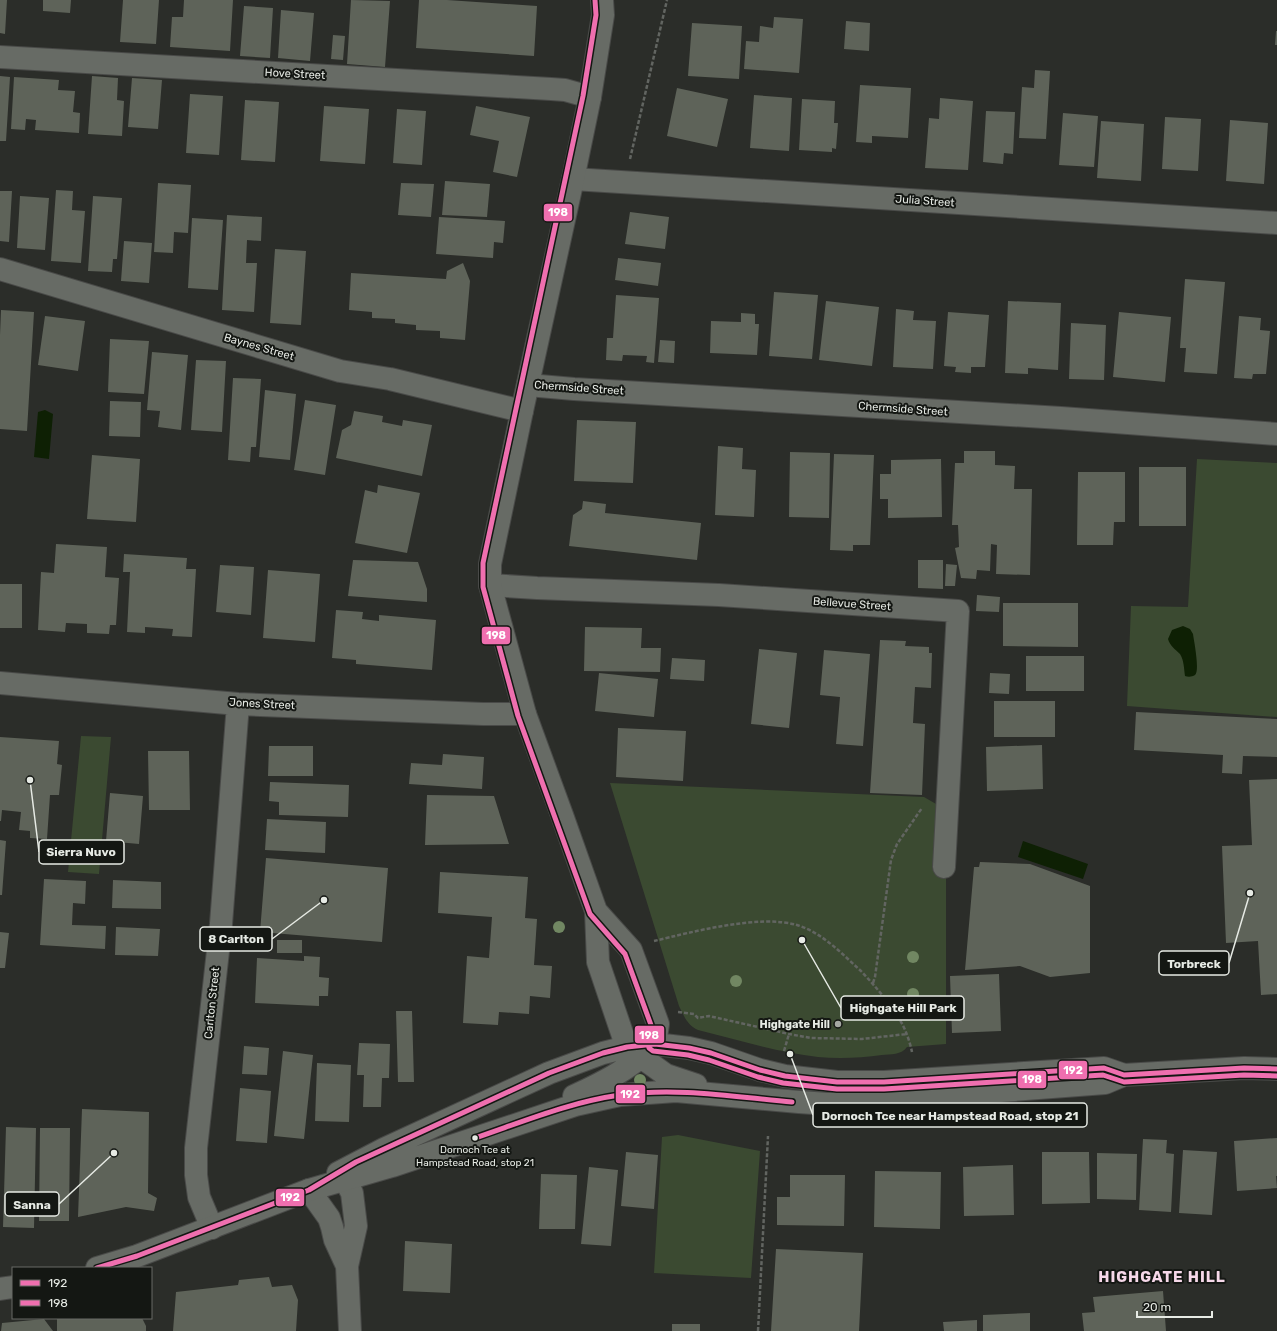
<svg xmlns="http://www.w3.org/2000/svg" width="1277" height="1331" font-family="Rubik,sans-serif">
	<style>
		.green { fill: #3b4a31 }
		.water { fill: #0e2004 }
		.building { fill: #5e6359 }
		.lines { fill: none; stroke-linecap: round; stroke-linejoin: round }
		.minor-casing { stroke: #494a48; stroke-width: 24 }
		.tertiary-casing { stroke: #494a48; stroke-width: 24 }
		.path { stroke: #626561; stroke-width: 2.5; stroke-dasharray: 4 2; stroke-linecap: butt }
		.minor { stroke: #676b65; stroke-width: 22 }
		.tertiary { stroke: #676b65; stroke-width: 22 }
		.bus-1-casing { stroke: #141713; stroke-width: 8 }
		.bus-2-casing { stroke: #141713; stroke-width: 8 }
		.bus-1 { stroke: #ef6faf; stroke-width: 5 }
		.bus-2 { stroke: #ef6faf; stroke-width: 5 }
		.tree { fill: #718762 }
		.poi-dot { fill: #a5a8a3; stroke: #141713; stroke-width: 1.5 }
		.bus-dot { fill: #e6eae4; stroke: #141713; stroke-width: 1.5 }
		.labels { text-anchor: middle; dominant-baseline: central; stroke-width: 4; stroke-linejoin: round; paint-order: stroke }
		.bus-label { font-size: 10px; fill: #e6eae4; stroke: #141713 }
		.street-label { font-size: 11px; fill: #e6eae4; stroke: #141713 }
		.poi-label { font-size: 11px; font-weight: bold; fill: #e6eae4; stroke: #141713; text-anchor: end }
		.district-label { font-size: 15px; font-weight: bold; letter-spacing: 1px; fill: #f6d8e9; stroke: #141713 }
		.leader { fill: none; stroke: #e6eae4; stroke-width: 1.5 }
		.callout-dot { fill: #e6eae4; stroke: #141713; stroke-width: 1.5 }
		.callout { fill: #141713; stroke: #e6eae4; stroke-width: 1.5 }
		.callout-label { font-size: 12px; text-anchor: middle; font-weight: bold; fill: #e6eae4 }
		.line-badge { stroke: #141713; stroke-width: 1.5 }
		.badge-label { font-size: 11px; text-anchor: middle; font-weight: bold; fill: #fff }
	</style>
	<rect width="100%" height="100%" fill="#2b2d29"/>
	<path class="green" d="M1197,459L1277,463V717L1127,706L1131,606L1188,607Z
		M81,736L111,737L99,874L68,872Z
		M610,783L924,797L936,804L933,864L935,868L946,875V1044L907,1047C902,1055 890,1054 882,1055C861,1058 838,1059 818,1057C777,1052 738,1040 698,1030C687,1025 684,1016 679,1006Z
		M678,1135L760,1151L751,1278L654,1273L662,1137Z"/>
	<path class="water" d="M45,410L53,414L49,459L34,457L38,412Z
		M1183,626L1190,629L1193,634C1194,641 1200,671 1195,675C1192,677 1188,677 1185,676C1184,669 1184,660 1180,654C1175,649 1170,646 1168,639L1172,630Z
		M1023,841L1088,864L1083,879L1018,857Z"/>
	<path class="building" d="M0,0H7L5,34L0,33Z
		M43,0H71L70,13L43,11Z
		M123,0H159L156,44L120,42Z
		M184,0H233L230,51L170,47L172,17H183Z
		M351,0L390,1L385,67L347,64Z
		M419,0H447L537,6L534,56L416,48Z
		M244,6L273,8L270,58L240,56Z
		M281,10L314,13L310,61L278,58Z
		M774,17L803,19L799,73L744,69L746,41L759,42L760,26L773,28Z
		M846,21L870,23L869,51L844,49Z
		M692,23L742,26L739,79L688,76Z
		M1276,31H1277V45H1275Z
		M333,35L345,36L343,60L331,59Z
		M1035,70L1050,71L1046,139L1019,138L1022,87L1034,88Z
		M0,76L10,77L6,141H0Z
		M92,76L118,78L117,100L124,101L122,136L88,134Z
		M14,77L59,80L58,90L75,91L73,112L80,113L79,133L35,130L36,120L26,119L25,130L11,129Z
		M132,78L162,80L158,129L128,127Z
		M860,85L911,88L908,138L872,136V143L856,142Z
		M677,88L728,99L717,147L667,136Z
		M190,94L223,96L219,155L186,153Z
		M754,95L792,98L789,151L750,148Z
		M940,98L973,101L968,170L925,168L929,118L939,119Z
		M802,99L835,101L834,123H838L836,149L832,148V152L799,150Z
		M245,100L279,102L275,162L241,160Z
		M324,106L369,109L365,164L320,161Z
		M476,106L530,117L517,177L493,172L499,141L470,135Z
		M397,109L426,111L422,165L393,163Z
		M986,111L1015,112L1013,154L1004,153L1003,164L983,162Z
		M1063,113L1098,116L1094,167L1059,165Z
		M1165,117L1201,119L1198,171L1162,169Z
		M1230,120L1268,123L1264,184L1226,181Z
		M1101,121L1144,124L1141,181L1097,178Z
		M445,181L490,184L487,217L442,215Z
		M158,183L191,185L188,233L174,232L173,253L154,252Z
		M401,183L434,184L431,217L398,215Z
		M56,190L73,191L72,210L85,211L81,263L51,261Z
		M0,191H12L9,242L0,241Z
		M20,196L49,198L45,250L17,248Z
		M93,196L122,198L117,259H113L112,272L88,271Z
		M630,212L669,217L665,249L625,244Z
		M227,215L262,217L261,241L247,240L246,263H257L254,312L222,310Z
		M439,217L505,221L503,243L494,242L493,258L436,254Z
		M192,218L223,220L218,290L188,288Z
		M124,241L152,243L149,283L121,281Z
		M275,249L306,251L301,325L270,323Z
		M618,258L661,263L658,286L615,280Z
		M463,263L470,281L465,340L440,338V331L416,330V325L395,323V319L372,318V312L349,310L351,273L446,279L447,271Z
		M1185,279L1225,282L1217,374L1184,372L1186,348H1180Z
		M774,292L818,295L812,359L769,356Z
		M616,295L659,298L654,363L646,362L647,356L623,355L622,361L606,360L607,338H613Z
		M826,301L879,307L872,366L819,360Z
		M1008,301L1061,303L1058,370L1028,368V374L1005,373Z
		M896,309L914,311L913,320L936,321L933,369L893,367Z
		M1,310L34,312L27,431L0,429V335Z
		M948,312L989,315L985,367H971V373L955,372L956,367L944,366Z
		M1119,312L1171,317L1165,382L1113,377Z
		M741,313L755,314V324H759L757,355L710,353L711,321L741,322Z
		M45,316L85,321L78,371L38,365Z
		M1239,316L1261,318L1260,330L1270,331L1266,374H1253L1252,379L1234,378Z
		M1071,323L1106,325L1104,380L1069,379Z
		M110,339L149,341L144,394L108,392Z
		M660,340L675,341L674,363L658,362Z
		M152,352L188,355L181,430L158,427L160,411L147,410Z
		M196,360L226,361L222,432L191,430Z
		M233,378L261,379L256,447H251L250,462L228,460Z
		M265,390L296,394L290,460L259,457Z
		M305,400L336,405L325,475L294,470Z
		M110,401L141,402L140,437L109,436Z
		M354,411L383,416L382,422L402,426L403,420L432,425L422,476L336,458L342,430L351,425Z
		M577,420L636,422L633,483L574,481Z
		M718,446L743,448L742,469L756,470L754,517L715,515Z
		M964,451H995V465L1015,466L1014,489H1032L1030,575L996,574L997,545L991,544L990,571L977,570L976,579L961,578L955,548L959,547L958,525H952L955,463H964Z
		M790,452L830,453L829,518L789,517Z
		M834,454L874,455L870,545H853V551L830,550Z
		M92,455L140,459L136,522L87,519Z
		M941,459L942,517L888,518V499H880V474H891V460Z
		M1139,467H1186V526H1139Z
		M1078,472H1125V522H1114L1113,545H1077Z
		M378,485L420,493L407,553L355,543L365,490L377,493Z
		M583,501L606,504L605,513L701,523L697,560L569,546L573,515L582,509Z
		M56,544L107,547L105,577L119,578L116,625H110L109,634L87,633V624L66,623L65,632L38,630L41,572L54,573Z
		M124,554L187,558L186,569H196L192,637L172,636L173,629L145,627V633L127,632L130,572H123Z
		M353,560L418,562L427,589V602L348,596Z
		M918,560H943V589L918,588Z
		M946,564L957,565L955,586H945Z
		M220,565L254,567L251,615L216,612Z
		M268,570L320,574L315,642L263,638Z
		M0,584H22V628H0Z
		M977,595L1000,597L999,612L976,611Z
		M1003,603H1078V647L1003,646Z
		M336,610L363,612L362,619L379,621V615L436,620L432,670L356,664V660L332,658Z
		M585,627L642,628L641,648H661L660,672L584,671Z
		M880,640L906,641L905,646L929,647V653H932L931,688L915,687L913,723L925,724L922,795L870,793Z
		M759,649L797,653L789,728L751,724Z
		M824,650L870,654L863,746L836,744L840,697L820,695Z
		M1026,656H1084V691H1026Z
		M672,658L705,660L704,681L670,679Z
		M599,673L658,679L654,717L595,711Z
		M990,673L1010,674L1009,694L989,693Z
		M994,701H1055V737H994Z
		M1136,712L1277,719V757L1243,756L1242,774L1222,773L1223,755L1134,750Z
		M618,728L686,731L683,781L616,777Z
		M0,737L59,741L57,764L62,765L59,795H50L47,839L30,838V831L19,830L21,812L2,810L1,821H0Z
		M1042,745L1043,789L987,791L986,747Z
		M269,746H313V776H268Z
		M148,751H189L190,810H149Z
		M443,754L484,757L482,789L409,784L411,763L442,765Z
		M1277,779V994L1261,995L1258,941L1226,943L1222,846L1252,845L1249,780Z
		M270,782L349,785L348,817L279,815V802L269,801Z
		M110,793L143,796L139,844L106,841Z
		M427,795L494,796L509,844L425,845Z
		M267,819L326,822L325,853L265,850Z
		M0,840L6,841L2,895H0Z
		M266,858L388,868L382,942L260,932Z
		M980,862L1030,864L1090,886V973L1050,977L1020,966L965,970L974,867H979Z
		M440,872L528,877L525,918L537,919L534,965L552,966L550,998L530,996L529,1014L499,1012L498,1025L463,1023L467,956L489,958L492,917L438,913Z
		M44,879L86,881L85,904L73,903L72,925L106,926L105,949L40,945Z
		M113,880L161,882V909L112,908Z
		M116,927L160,929L158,956L115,955Z
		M0,932L9,933L5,968H0Z
		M277,940H302V953H277Z
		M304,956L320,957L319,977L329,978L328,996H319V1006L255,1003L257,958L304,961Z
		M999,974L1001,1031L952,1033L950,976Z
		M396,1011H412L414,1082H398Z
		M359,1043L390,1044L389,1078H382L381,1107H363L364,1075H357Z
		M244,1046L269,1048L267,1075L242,1074Z
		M283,1051L313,1055L304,1139L274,1136Z
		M317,1063L351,1065L349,1122L315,1121Z
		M240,1088L271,1091L267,1143L236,1141Z
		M82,1109L149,1112L148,1193L157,1198L154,1211L126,1207L78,1217Z
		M6,1127L36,1128L34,1228L3,1227Z
		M40,1128H70L69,1221H39Z
		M1277,1138V1176H1276L1277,1188L1237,1191L1234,1141Z
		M1143,1139L1167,1140L1166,1153L1174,1154L1171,1212L1139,1210Z
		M1183,1150L1217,1152L1212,1215L1179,1213Z
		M626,1152L658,1155L654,1209L621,1206Z
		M1042,1152H1089L1090,1203L1042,1204Z
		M1097,1153L1137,1154L1136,1200L1097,1199Z
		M1013,1165L1014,1215L964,1216L963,1167Z
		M589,1167L618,1170L611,1246L581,1244Z
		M875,1171L941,1172L940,1229L874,1227Z
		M541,1174L577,1175L575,1229H539Z
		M790,1175H845L844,1226L777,1225V1197H790Z
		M405,1241L452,1244L450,1293L403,1291Z
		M776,1249L863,1253L859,1331H771Z
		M269,1277L272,1287L292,1285L298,1300L296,1331H173L176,1292L238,1285L239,1280Z
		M1163,1291L1166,1331H1084L1082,1313L1095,1312L1093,1297Z
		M1030,1313V1331H983V1315Z
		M57,1318H142L146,1326V1331H57Z
		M44,1319L53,1331H1L2,1323Z
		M977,1320V1331H944L943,1322Z
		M672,1324H700V1331H672Z"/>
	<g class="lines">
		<defs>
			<path id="minor" d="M0,57L551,89L565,90L590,97
				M573,179L1277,223
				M0,269L340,371L390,379L522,411
				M528,385L574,389L1061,418L1277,434
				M490,585L537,588L719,595L958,611L944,867
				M0,683L238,704L483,714H525
				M345,1180L352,1193L356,1226L347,1266L350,1331
				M309,1190L329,1218L332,1227L335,1240L347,1266
				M212,1228L199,1197L196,1175V1148L221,924L238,704"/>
			<path id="tertiary" d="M602,0L603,15L590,97L573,179L522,411L490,564V585L525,714L562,815L596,911L598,962L625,1042L627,1047L666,1075L696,1085
				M596,911L631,950L658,1024L655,1044
				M574,1096C602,1083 628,1070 651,1048
				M338,1173L384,1149L549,1073L603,1053L627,1047L655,1044L689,1048L711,1053L760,1070L785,1076L837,1082H884L1104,1068L1124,1075
				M97,1268L137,1256L309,1190L392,1166L575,1105L620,1095L676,1091L799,1102L828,1104L1105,1083L1124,1075L1244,1068L1277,1069
				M0,1289L13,1287"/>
		</defs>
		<use href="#minor" class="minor-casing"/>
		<use href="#tertiary" class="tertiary-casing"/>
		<path class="path" d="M630,159L667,0
			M654,941C692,932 759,914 797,925C823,933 842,954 861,971C876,987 900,1014 907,1035C909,1040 911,1047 912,1052
			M873,983L875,977L891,860L897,844L922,808
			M678,1012L694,1014L698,1018L709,1016L789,1034L811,1038L862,1039L907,1034
			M784,1051L789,1034
			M758,1331L768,1136"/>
		<use href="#minor" class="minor"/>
		<use href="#tertiary" class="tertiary"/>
		<defs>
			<path id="bus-1" d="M475,1138C522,1122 570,1102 620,1095C677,1087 735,1097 792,1102
				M97,1268L137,1256L309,1190L356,1162L549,1073L603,1053L627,1047L655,1044L689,1048L711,1053L760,1070L785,1076L837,1082H884L1104,1068L1124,1075L1244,1068L1277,1069"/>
			<path id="bus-2" d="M595,0L596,15L583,96L483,563V587L518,716L590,914L625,954L651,1025L648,1044L649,1048L653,1051L688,1055L709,1060L758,1077L783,1083L837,1089H884L1103,1075L1124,1082L1244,1075L1277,1076"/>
		</defs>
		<use href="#bus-1" class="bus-1-casing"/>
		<use href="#bus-2" class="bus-2-casing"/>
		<use href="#bus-1" class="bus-1"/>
		<use href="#bus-2" class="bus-2"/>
	</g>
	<g class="tree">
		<circle cx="559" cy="927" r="6"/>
		<circle cx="913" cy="957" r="6"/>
		<circle cx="736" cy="981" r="6"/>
		<circle cx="913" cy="994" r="6"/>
		<circle cx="640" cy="1080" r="6"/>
	</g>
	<circle class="poi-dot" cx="838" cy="1024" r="4"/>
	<circle class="bus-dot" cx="475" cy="1138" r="3.5"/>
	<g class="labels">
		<g class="bus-label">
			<text x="475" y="1150">Dornoch Tce at<tspan x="475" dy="13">Hampstead Road, stop 21</tspan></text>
		</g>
		<g class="street-label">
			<text transform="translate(295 74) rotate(3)">Hove Street</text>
			<text transform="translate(925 201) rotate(4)">Julia Street</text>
			<text transform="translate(259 347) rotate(16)">Baynes Street</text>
			<text transform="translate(579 388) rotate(4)">Chermside Street</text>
			<text transform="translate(903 409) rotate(4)">Chermside Street</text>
			<text transform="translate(852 604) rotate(4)">Bellevue Street</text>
			<text transform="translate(262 704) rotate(3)">Jones Street</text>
			<text transform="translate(212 1003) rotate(-84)">Carlton Street</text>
		</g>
		<g class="poi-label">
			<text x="830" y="1024">Highgate Hill</text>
		</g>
		<g class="district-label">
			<text x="1162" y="1277">HIGHGATE HILL</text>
		</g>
	</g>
	<path class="leader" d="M30 780L39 852M324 900L272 939M1250 893L1229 963M802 940L841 1008M790 1054L813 1115M114 1153L59 1204"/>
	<g class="callout-dot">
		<circle cx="30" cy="780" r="4"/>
		<circle cx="324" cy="900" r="4"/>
		<circle cx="1250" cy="893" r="4"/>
		<circle cx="802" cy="940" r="4"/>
		<circle cx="790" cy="1054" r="4"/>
		<circle cx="114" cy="1153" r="4"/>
	</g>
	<g class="callout">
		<rect x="39" y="840" width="85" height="24" rx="4"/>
		<rect x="200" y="927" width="72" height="24" rx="4"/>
		<rect x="1159" y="951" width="70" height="24" rx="4"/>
		<rect x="841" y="996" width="123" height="24" rx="4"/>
		<rect x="813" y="1103" width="274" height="24" rx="4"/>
		<rect x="5" y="1192" width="54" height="24" rx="4"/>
	</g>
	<g class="callout-label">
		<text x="81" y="856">Sierra Nuvo</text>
		<text x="236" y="943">8 Carlton</text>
		<text x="1194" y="968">Torbreck</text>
		<text x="903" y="1012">Highgate Hill Park</text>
		<text x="950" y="1120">Dornoch Tce near Hampstead Road, stop 21</text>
		<text x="32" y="1209">Sanna</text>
	</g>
	<g class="line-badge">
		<rect x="543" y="203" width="30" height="19" rx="4" fill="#ef6faf"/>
		<rect x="481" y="626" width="30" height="19" rx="4" fill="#ef6faf"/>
		<rect x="634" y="1025" width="31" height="19" rx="4" fill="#ef6faf"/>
		<rect x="1058" y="1060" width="30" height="20" rx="4" fill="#ef6faf"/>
		<rect x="1017" y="1070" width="30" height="19" rx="4" fill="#ef6faf"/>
		<rect x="615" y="1084" width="31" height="20" rx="4" fill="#ef6faf"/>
		<rect x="275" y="1188" width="30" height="19" rx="4" fill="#ef6faf"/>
	</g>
	<g class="badge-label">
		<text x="558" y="216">198</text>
		<text x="496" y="639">198</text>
		<text x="649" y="1039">198</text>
		<text x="1073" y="1074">192</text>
		<text x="1032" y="1083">198</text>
		<text x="630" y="1098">192</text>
		<text x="290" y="1201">192</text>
	</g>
	<rect x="12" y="1267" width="140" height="52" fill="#141713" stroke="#686b67"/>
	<rect x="20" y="1280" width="20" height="6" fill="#ef6faf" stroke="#686b67"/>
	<text x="48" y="1287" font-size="12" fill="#e6eae4">192</text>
	<rect x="20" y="1300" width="20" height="6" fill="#ef6faf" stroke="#686b67"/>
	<text x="48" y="1307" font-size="12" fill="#e6eae4">198</text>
	<path d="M1137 1311v6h75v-6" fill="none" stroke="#e6eae4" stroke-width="2"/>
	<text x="1143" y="1311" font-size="12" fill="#e6eae4" stroke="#141713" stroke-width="3" paint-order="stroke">20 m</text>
</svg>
